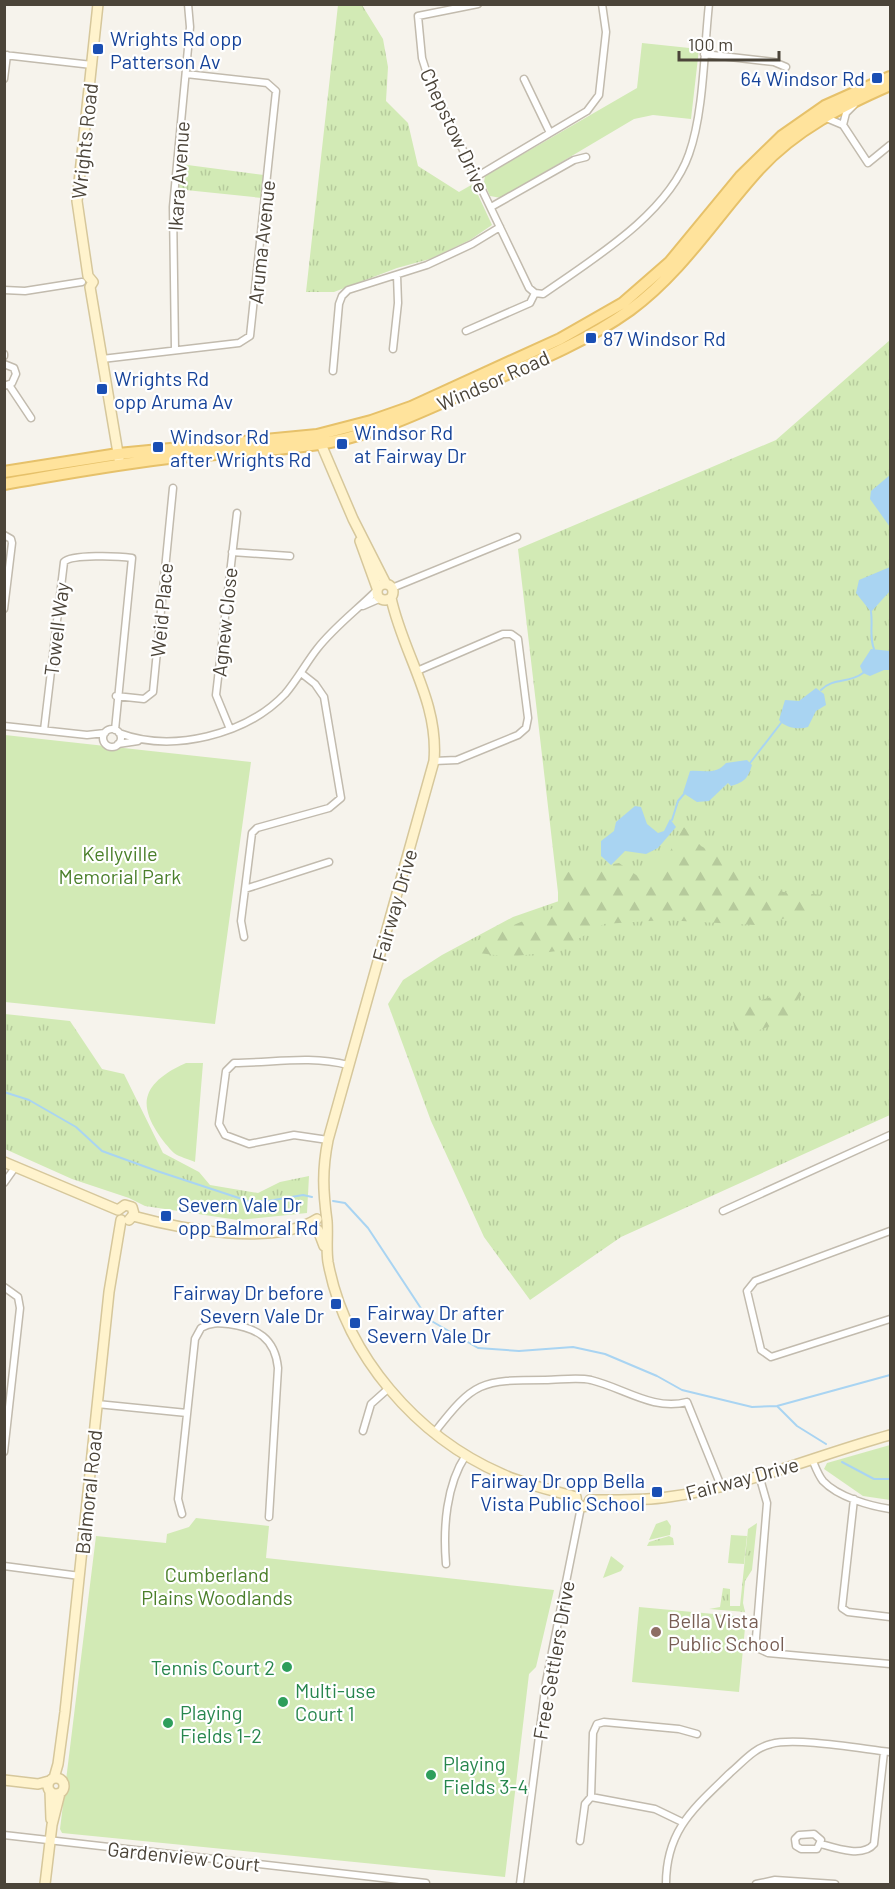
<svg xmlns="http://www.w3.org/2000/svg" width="895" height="1889" font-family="Barlow,sans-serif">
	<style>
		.grass { fill: url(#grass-tufts) }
		.forest { fill: url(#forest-firs) }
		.green { fill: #d2eab5 }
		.water { fill: #a9d4f2 }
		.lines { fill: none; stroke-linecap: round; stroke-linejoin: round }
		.stream { stroke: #a9d4f2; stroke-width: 2 }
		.street-casing { stroke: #c2bbae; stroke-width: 9 }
		.secondary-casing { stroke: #d6c79b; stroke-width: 12 }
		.primary-casing { stroke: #e6c16a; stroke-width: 14 }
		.street { stroke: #fff; stroke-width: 6 }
		.secondary { stroke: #fff3cd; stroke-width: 9 }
		.primary { stroke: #ffe39c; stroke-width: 10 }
		.transit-dot { fill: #1a4fb4; stroke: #fff; stroke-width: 2 }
		.education-dot { fill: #8d6e63; stroke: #fff; stroke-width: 2 }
		.leisure-dot { fill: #2e9e5b; stroke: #fff; stroke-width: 2 }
		.labels { text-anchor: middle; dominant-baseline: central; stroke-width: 4.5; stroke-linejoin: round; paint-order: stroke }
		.transit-label { font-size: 20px; fill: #164399; stroke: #fff; text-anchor: start }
		.street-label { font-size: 20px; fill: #4b4439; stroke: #fff }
		.park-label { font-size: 20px; fill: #4a7f2a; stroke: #fff }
		.education-label { font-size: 20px; fill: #785e54; stroke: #fff; text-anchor: start }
		.leisure-label { font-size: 20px; fill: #27864d; stroke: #fff; text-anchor: start }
	</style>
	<defs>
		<pattern id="grass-tufts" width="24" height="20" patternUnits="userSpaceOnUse" patternTransform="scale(1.5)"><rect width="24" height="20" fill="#d2eab5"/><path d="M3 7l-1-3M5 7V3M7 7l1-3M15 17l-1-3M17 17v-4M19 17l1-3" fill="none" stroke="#b6ca9c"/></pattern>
		<pattern id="forest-firs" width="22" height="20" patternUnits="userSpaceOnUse" patternTransform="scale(1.5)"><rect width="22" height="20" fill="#d2eab5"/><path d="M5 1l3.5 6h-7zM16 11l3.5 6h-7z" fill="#b6ca9c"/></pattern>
	</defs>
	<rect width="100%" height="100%" fill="#f6f3ec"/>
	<path class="grass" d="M338,5H362L383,39L388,67L386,101L408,123L418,166L459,192L473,184L492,225L470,240L430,259L397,268L334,292H306Z
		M180,164L264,175L262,198L176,189Z
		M890,340V1115L621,1237L530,1300L484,1237L431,1121L388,1004L403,980L442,955L513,917L559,901L518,549L776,440Z
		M5,1014L70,1021L102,1069L124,1074L163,1153L199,1172L210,1185L258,1193L280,1182L309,1176L307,1213L238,1220L145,1206L129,1198L72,1179L5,1149Z
		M757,1523L752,1570L745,1581L743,1603L745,1612L709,1609L720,1607L723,1588L730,1589V1606H740L748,1529Z
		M669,1536L673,1538L674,1545L647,1546L649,1542Z"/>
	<path class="forest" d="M684,827L701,846L783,892L824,895L833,899L830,906L812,918L795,916L755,925L664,920L604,924L557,951L510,957L471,952L472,943L558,906V874L619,863L639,877L661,867Z
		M799,989L802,994L795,1003L793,1018L737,1038L730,1009Z"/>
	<path class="green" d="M642,43L699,49L691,119L653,115L634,119L501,198L490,196L484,182L485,176L637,88Z
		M5,735L251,762L215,1024L5,1002Z
		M186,1063H203L195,1162C189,1159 179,1157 174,1153C162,1141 141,1114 148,1095C153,1080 172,1069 186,1063Z
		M890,1445V1500L863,1496L824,1469L827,1463Z
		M196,1518L269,1526L266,1558L554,1590L536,1667L529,1674L505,1877L62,1833L60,1829L96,1536L166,1543L167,1534L189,1527Z
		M667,1520L671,1526L670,1535L649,1540L656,1524Z
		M731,1535L747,1536L744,1564L728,1563Z
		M611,1556L624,1566L621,1571L603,1578Z
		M639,1607L746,1617L739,1692L632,1682Z"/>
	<path class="water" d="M890,475V527L870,499L871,491Z
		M890,567V591L871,612L856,593L859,580Z
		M871,649L890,651V670H884L870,676L863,673L860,666Z
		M816,688L824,694L826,705L816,711L808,727C799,730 785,728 779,720L785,700L799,701Z
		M747,760L752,765C748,778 745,782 731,786L728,783L709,801L697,802L683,793L690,771C704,770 716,775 726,763Z
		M635,806L641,807L647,824L658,833L664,831L670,819L676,827L658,848L646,854L625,851L611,865L601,856V841L614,831L616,822Z"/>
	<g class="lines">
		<path class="stream" d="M871,612C873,625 869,637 874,649
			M821,690C834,677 849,684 863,673
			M750,763L781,723
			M672,820L678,801L684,794
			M4,1092L29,1100L76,1127L102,1151L157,1171L248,1201H268L303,1195L312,1197
			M333,1201L345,1203L368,1228L428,1319L478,1348L519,1351L573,1347L605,1354L657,1376L682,1390L752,1407L777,1406L890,1375
			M777,1406L797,1426L826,1444
			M842,1462L874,1479H890"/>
		<defs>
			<path id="street" d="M478,4L418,16L422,58L428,77L529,288L535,293
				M704,54L774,62L786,67
				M4,55L92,65
				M4,79L7,55
				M524,79L550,133
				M824,117L843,125L868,163L890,145
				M843,125L846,113L854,105
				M476,177L587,111L599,95L606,32L602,4
				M491,207L574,160L586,157
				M4,290L25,291L82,282
				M535,293L543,294C593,259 668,214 689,154C704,112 704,49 709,4
				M466,331L530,303L535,293
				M175,349L173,207L190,27L188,4
				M393,349L398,303L397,275
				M4,354V356
				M102,359L239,343L250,336L276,91L267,83L186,74
				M4,364L14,368L16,374L12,383L4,386
				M333,371L339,304L342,296L348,290L427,265L472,244L500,227
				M9,385L31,418
				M4,535L11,539L12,543L4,609
				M232,552L290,556
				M392,588L517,537
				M363,606L379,599
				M417,671L503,634H511L518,639L528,718L526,728L518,735L457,760L434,761
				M116,696L144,699L153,692L173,488
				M4,726L87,735L105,733
				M230,729L216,695L237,513
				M103 738a9 9 0 1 1 18 0a9 9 0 1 1-18 0Z
				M44,730L64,562C71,554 119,556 132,558L115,730
				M119,733C172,753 246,735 285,694C297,680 306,663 317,649C334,627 357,610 376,591
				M118,744L138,741
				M245,889L329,862
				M244,937L241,921L252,833L257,828L329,808L341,798L324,697L315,684L301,673
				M328,1140L294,1135L249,1144L225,1135L219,1124L226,1071L234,1063C272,1063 310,1055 348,1065
				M4,1183L16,1166
				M723,1211L890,1135
				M890,1231L755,1281L747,1291L761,1350L771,1357L890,1319
				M4,1287L18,1297L20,1308L4,1452
				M97,1404L187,1413
				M363,1431L371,1404L389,1388
				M434,1433C474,1381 481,1380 545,1380C560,1380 577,1377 591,1380C624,1388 653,1411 687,1402L721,1486
				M812,1459C815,1466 818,1475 823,1481C838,1497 870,1506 890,1509
				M759,1475L767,1503L756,1638L757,1648L768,1653L890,1664
				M854,1499L842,1608L848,1612L890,1617
				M182,1514L178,1499L195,1339L201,1328C211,1322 219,1323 229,1324C257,1328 275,1338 278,1368L269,1517
				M446,1564C443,1528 446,1485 466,1455
				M4,1566L80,1576
				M682,1822L655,1809L591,1797L593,1733L597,1724L604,1722L679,1729L697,1734
				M814,1834L821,1840L817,1849H801L796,1846L795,1839L799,1835Z
				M4,1835L426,1883
				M580,1841L585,1804L591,1797
				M821,1844C835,1848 863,1858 874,1844L884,1752
				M520,1884L546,1682L581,1507
				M666,1884C666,1830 694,1808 730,1773C743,1762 754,1748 771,1744C796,1737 862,1749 890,1752
				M756,1884L775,1880L835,1884"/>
			<path id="secondary" d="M98,4L77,201L88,276L93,282L90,287L119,459
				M318,437L353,519L386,584
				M360,541L377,588
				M377 592a8 8 0 1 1 16 0a8 8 0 1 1-16 0Z
				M391,598C403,654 439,701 434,761L328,1140C322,1170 323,1191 327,1221C328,1235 326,1249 328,1262C345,1355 417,1437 502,1474C526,1485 551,1490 576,1497
				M4,1162L118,1210
				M118,1210L125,1205L132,1207L134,1214L129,1220
				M133,1216C181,1229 273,1247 317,1219
				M318,1230L324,1246
				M576,1497L577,1504L580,1507L587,1506L590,1500
				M590,1500C616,1500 642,1501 668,1497C744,1487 817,1455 890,1435
				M48 1786a8 8 0 1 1 16 0a8 8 0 1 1-16 0Z
				M54,1778L58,1764L65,1712L109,1292L121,1220
				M4,1780L38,1784L49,1781
				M50,1791L51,1819
				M45,1884L52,1825L60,1793"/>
			<path id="primary" d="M4,472L118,454L317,435L371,421L411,407L560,339L623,303L670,262L741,176L782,136L825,106L890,77
				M4,484C63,474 120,463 179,457C230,452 280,451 330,442C381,432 429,408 477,387C528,365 584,343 630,310C683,271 716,216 759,169C796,129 842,106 890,85"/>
		</defs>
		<use href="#street" class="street-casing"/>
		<use href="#secondary" class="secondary-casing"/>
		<use href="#primary" class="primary-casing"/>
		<use href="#street" class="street"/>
		<use href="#secondary" class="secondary"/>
		<use href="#primary" class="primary"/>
	</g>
	<g class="transit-dot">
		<rect x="92" y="43" width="12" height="12" rx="3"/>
		<rect x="871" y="72" width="12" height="12" rx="3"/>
		<rect x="585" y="332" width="12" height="12" rx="3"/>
		<rect x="96" y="383" width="12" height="12" rx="3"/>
		<rect x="336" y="438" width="12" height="12" rx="3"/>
		<rect x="152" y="441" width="12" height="12" rx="3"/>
		<rect x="160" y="1210" width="12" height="12" rx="3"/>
		<rect x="330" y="1298" width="12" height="12" rx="3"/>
		<rect x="349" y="1317" width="12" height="12" rx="3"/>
		<rect x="651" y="1486" width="12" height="12" rx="3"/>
	</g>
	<circle class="education-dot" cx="656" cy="1632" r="6"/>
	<g class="leisure-dot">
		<circle cx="287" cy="1667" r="6"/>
		<circle cx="283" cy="1702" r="6"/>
		<circle cx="168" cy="1723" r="6"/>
		<circle cx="431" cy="1775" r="6"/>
	</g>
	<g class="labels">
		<g class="transit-label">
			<text x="110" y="38">Wrights Rd opp<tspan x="110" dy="23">Patterson Av</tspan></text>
			<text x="865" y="78" text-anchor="end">64 Windsor Rd</text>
			<text x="603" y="338">87 Windsor Rd</text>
			<text x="114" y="378">Wrights Rd<tspan x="114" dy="23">opp Aruma Av</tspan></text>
			<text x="354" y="432">Windsor Rd<tspan x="354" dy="23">at Fairway Dr</tspan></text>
			<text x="170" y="436">Windsor Rd<tspan x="170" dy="23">after Wrights Rd</tspan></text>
			<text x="178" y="1204">Severn Vale Dr<tspan x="178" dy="23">opp Balmoral Rd</tspan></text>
			<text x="324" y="1292" text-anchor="end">Fairway Dr before<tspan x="324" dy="23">Severn Vale Dr</tspan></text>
			<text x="367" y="1312">Fairway Dr after<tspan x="367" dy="23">Severn Vale Dr</tspan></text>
			<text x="645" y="1480" text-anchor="end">Fairway Dr opp Bella<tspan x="645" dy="23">Vista Public School</tspan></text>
		</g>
		<g class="street-label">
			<text transform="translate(455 130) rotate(65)">Chepstow Drive</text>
			<text transform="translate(84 141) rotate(-84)">Wrights Road</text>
			<text transform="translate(178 176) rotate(-86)">Ikara Avenue</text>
			<text transform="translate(261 242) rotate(-84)">Aruma Avenue</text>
			<text transform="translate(493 380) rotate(-24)">Windsor Road</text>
			<text transform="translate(161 610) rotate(-85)">Weid Place</text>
			<text transform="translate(224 622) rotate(-84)">Agnew Close</text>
			<text transform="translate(56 629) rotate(-83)">Towell Way</text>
			<text transform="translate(394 905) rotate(-74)">Fairway Drive</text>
			<text transform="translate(742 1478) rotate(-15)">Fairway Drive</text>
			<text transform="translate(88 1492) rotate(-84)">Balmoral Road</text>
			<text transform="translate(553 1660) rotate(-80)">Free Settlers Drive</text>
			<text transform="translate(184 1856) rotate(6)">Gardenview Court</text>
		</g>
		<g class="park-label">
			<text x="120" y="853">Kellyville<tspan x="120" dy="23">Memorial Park</tspan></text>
			<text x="217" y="1574">Cumberland<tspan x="217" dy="23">Plains Woodlands</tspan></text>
		</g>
		<g class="education-label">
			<text x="668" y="1620">Bella Vista<tspan x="668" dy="23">Public School</tspan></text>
		</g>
		<g class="leisure-label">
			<text x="275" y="1667" text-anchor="end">Tennis Court 2</text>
			<text x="295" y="1690">Multi-use<tspan x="295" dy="23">Court 1</tspan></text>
			<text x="180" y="1712">Playing<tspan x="180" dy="23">Fields 1-2</tspan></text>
			<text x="443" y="1763">Playing<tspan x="443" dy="23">Fields 3-4</tspan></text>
		</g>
	</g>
	<rect width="895" height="1889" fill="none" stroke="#4b4439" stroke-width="12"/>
	<path d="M679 51v9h100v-9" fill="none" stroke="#4b4439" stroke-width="3"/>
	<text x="688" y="51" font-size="18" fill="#4b4439" stroke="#ffffff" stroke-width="4.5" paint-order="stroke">100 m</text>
</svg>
